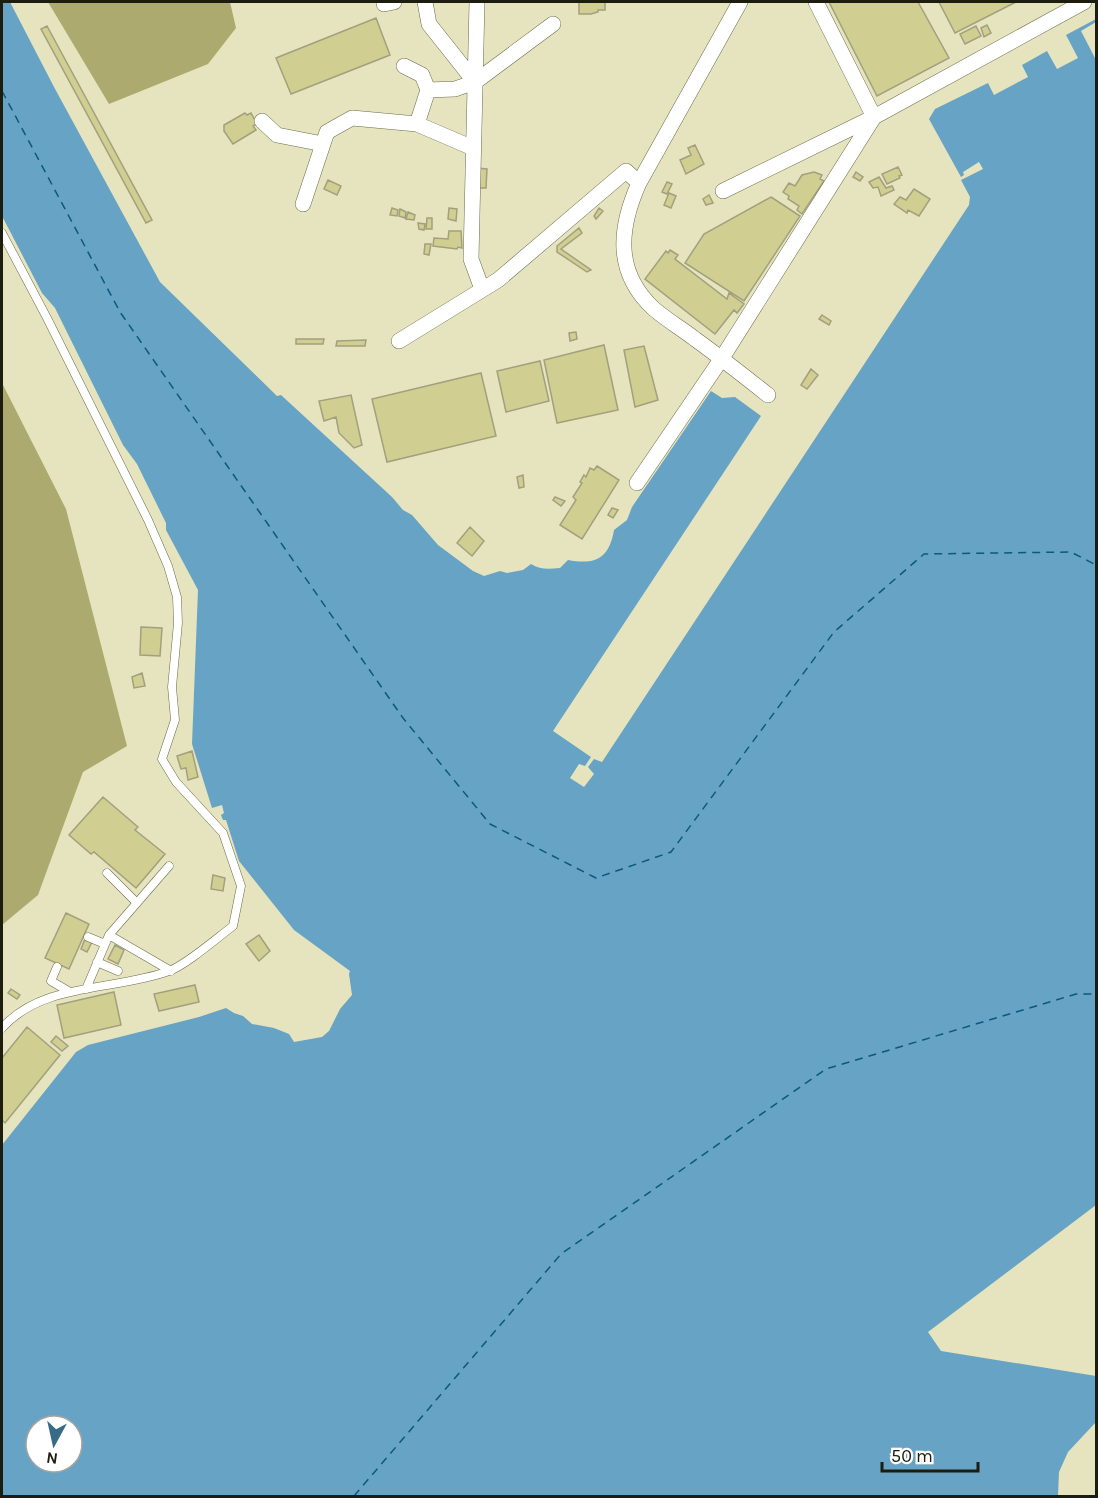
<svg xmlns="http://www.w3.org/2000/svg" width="1098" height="1498" font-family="Karla,sans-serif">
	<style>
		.forest { fill: #adaa6f }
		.water { fill: #67a3c4; fill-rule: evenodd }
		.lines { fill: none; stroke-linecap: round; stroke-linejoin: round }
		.ferry { stroke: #0b597b; stroke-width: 1.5; stroke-dasharray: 8 6; stroke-linecap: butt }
		.building { fill: #d0ce91; stroke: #a2a07d; stroke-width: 1.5 }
		.lane-casing { stroke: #6d6c4a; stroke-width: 9 }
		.street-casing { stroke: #6d6c4a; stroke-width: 16 }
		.lane { stroke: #fff; stroke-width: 8 }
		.street { stroke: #fff; stroke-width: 15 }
	</style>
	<rect width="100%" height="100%" fill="#e5e4bf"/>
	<path class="forest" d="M48,2H230L236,28L208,64L109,104Z
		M2,383L66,509L127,746L83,772L38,895L2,925Z"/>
	<path class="water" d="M2,2H10L54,87L160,282L277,396L281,395L392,497L403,510L412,515L438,545L473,571L484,576L500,571L507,573L523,570L531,564C540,570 549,569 560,568L568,560C595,565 609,559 614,530L627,520L632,507L711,391L722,398L735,397L761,416L553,731L591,757L585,766L579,764L570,778L584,787L594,774L588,767L594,759L602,762L969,205L970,197L961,180L983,169L979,162L963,172L964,175L961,177L929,119L935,109L988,83L994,95L1028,77L1022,65L1047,51L1057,69L1078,58L1066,35L1096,19V22L1081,31L1096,60V1205L928,1332L941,1351L1096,1376V1422L1068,1452L1059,1472L1058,1496H2V1145L76,1052L88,1045L199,1017L226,1008L234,1013L243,1016L252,1024L274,1028L289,1034L294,1042L322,1037L329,1031L340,1009L352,995L349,974L350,971L294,930L239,861L226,820H223L221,815L224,813L222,805L212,808L192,744L198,590L166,530V523L137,464L123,445L55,308L42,293L2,216ZM36,1426H72V1462H36Z"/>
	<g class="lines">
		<path class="ferry" d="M2,91L120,312L403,718L490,824L596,878L671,852L834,632L924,554L1071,552L1096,565
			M354,1496L561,1254L826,1069L1076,994H1096"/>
	</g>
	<path class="building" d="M579,2H605V10H598V12L591,14H579Z
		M829,2H918L949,58L877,96Z
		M939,2H1016L955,33Z
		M376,18L390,55L291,94L276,58Z
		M987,25L991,33L984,37L981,28Z
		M47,26L152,220L146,223L41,29Z
		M976,26L981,36L965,44L960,34Z
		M245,113L247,115L251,113L257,124L253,126L256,130L233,144L224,131V125Z
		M695,145L704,164L686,174L680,160L691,155L688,148Z
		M898,167L902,175L899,176L900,178L887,184L882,174Z
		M477,168L487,169L486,188H476Z
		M814,172L822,175L820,179L824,181L802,214L797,210L799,206L788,199L789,196L783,192L789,183L795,186L802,175Z
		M856,172L863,177L860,181L853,177Z
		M879,177L886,188L892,186L894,190L881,196L878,187L873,188L869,182Z
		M328,180L341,186L337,195L324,189Z
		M667,182L672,184L667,194L662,192Z
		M914,189L930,199L919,216L908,210L907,213L894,204L900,197L906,200Z
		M669,193L676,196L671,208L664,205Z
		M709,195L713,203L706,205L703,199Z
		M771,197L800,216L744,301L685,263L704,234Z
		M392,208L398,210L397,216L390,215Z
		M449,208L457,209L456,221L448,219Z
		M599,208L603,211L596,219L594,216Z
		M400,209L406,212L405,218L399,216Z
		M408,212L415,215L414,220L406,219Z
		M427,218H432V229H426Z
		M418,223L425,224L424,230L419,229Z
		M579,228L582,233L561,249L591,270L587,272L557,252V246Z
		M449,231H461L462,248L458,247L457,249L433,246L434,238L448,239Z
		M425,244H431L429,255L424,254Z
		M670,250L678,255L675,259L727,299L729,293L744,304L737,313L734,310L715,334L645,279L666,251L668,253Z
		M822,315L831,321L829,325L819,319Z
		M576,332L577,339L570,341L569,333Z
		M296,339H324L323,344H296Z
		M366,340L365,346H336L337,341Z
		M604,345L618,410L557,423L544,360Z
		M644,346L658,400L635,407L624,350Z
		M540,361L549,401L506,412L497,371Z
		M811,369L818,375L807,389L801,385Z
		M481,373L496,436L387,462L372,399Z
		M351,395L362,445L354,448L339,433L336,417L324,421L319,401Z
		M597,466L619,480L582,539L560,525L576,500L573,497L582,483L580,482L584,475L586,477L590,468L594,470Z
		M523,475L524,487L519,488L517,477Z
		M555,497L565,501L561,506L553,500Z
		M612,508L618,510L613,518L608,515Z
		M470,527L484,541L472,556L457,543Z
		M141,627L162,628L160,656L140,655Z
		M142,673L145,686L134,688L132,677Z
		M192,751L198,777L188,780L186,768L181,769L177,756Z
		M103,797L138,827L135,830L165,854L136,888L94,852L91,854L69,835Z
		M213,875L225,878L223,891L211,889Z
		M66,913L89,924L69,969L45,958Z
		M259,935L270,951L259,961L246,944Z
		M85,939L92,942L87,952L81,949Z
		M115,945L124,950L118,964L108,959Z
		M195,985L199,1002L159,1011L154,994Z
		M11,989L20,995L17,999L8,993Z
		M114,992L121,1025L64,1038L57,1005Z
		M27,1027L60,1055L5,1123L2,1120V1058Z
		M56,1036L68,1046L62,1051L51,1042Z"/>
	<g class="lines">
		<defs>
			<path id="lane" d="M2,233L47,318L148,520L168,566L177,597L178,623L172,687L175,720L162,759L176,782L223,833L241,886L233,926C217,938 186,965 169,971C115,991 43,982 2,1028
				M107,873L137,903
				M109,935L171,971
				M88,937L105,944
				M97,962L118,971
				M57,967L51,981L70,992
				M86,989L109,935L169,866"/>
			<path id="street" d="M425,2L429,24L475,82L553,24
				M477,2L471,259L482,289
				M740,2L639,183C619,228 614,272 654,309C667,320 682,329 695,339C720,357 744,376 768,395
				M384,4L394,2
				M404,66L422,75L428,90L417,124
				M428,90L455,89L475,82
				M262,121L277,135L323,144
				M723,191L874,117L1084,2
				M303,204L327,132L352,118L417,124L473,148
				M399,341L498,280L626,171L639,183
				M637,483L722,358L874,117L816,2"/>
		</defs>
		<use href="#lane" class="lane-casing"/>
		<use href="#street" class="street-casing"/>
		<use href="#lane" class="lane"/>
		<use href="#street" class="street"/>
	</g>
	<rect width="1098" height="1498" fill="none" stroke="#1d1d0f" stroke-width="6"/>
	<g transform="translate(54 1444) rotate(188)"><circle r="28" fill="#ffffff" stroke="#a5a59f" stroke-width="1.5"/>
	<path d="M0-4.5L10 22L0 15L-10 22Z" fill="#376c88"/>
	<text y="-9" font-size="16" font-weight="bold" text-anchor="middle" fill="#1d1d0f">N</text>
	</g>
	<path d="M882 1462v9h96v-9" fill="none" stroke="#1d1d0f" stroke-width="3"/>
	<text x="891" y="1462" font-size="18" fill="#1d1d0f" stroke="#ffffff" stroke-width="4.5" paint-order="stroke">50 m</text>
</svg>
